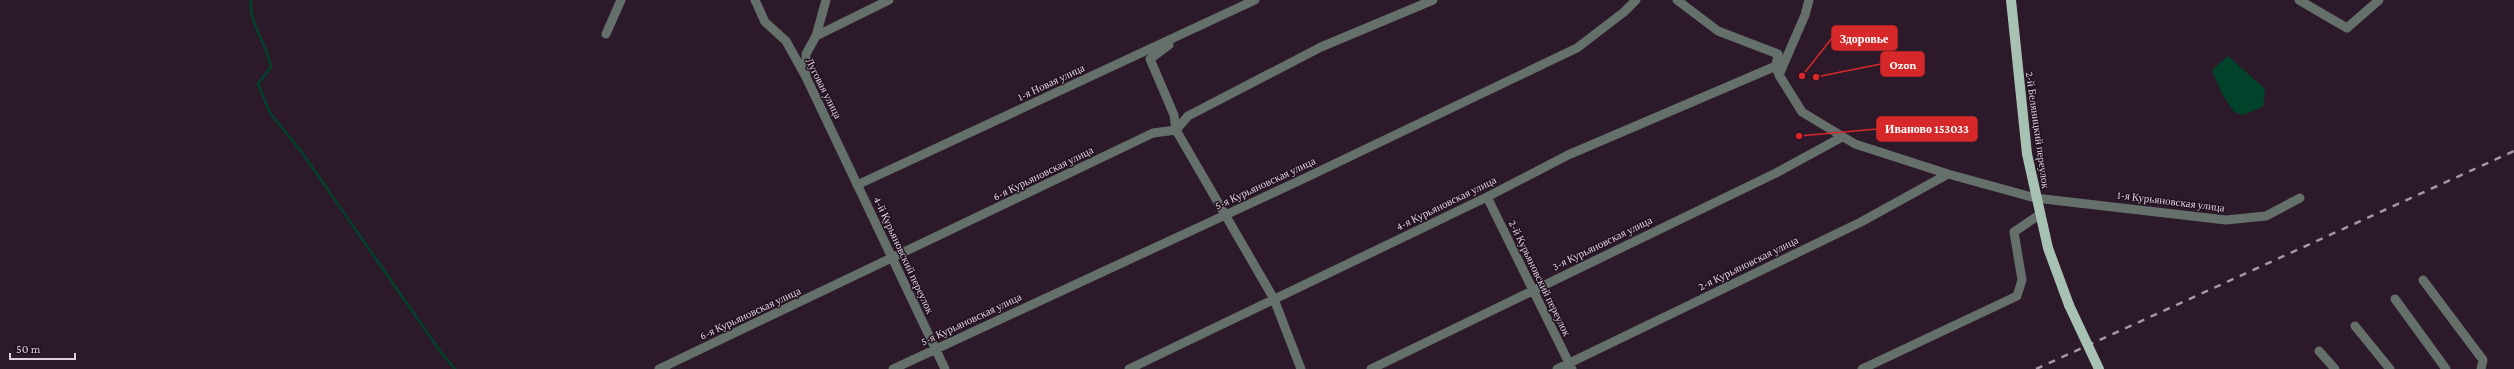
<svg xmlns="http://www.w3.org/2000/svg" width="2514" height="369" font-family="'Crimson Pro',serif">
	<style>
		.water { fill: #01422a }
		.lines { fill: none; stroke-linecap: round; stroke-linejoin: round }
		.stream { stroke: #01422a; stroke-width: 2.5 }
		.minor { stroke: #647069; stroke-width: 9 }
		.major { stroke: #a7c1b2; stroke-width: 10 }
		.rail { stroke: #a597a4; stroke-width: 2.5; stroke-dasharray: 7 7; stroke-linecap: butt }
		.major-bridge { stroke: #a7c1b2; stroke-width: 10 }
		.labels { text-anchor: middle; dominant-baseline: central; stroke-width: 3; stroke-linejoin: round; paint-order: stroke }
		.street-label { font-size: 11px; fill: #ddd1dc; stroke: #221121 }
		.leader { fill: none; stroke: #d62828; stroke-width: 1.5 }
		.callout-dot { fill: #d62828; stroke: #221121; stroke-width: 1.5 }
		.callout { fill: #d62828; stroke: #d62828; stroke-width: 1.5 }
		.callout-label { font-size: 12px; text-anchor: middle; font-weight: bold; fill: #fff }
	</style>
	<rect width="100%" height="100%" fill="#2c1a2b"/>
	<path class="water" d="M2228,56L2265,89L2263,107L2242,115L2234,112L2221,92L2212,70Z"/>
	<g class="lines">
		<path class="stream" d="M251,0C249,25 266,41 271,67L258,84L270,113L303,154L440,351L455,369"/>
		<path class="minor" d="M755,0L765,22L786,41L806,77L945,369
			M1677,0L1718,31L1778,54L1776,66L1779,75L1802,112L1855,144L1948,174L2035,198L2226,220L2266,216L2300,198
			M2299,0L2347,28L2379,0
			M606,34L621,0
			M816,36L826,0
			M1169,45L1150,59L1174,115L1176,130L1274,299L1301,369
			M1779,75L1805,15L1809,0
			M806,76V54L816,36L889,0
			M857,185L1255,0
			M1487,197L1572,369
			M2423,280L2483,360L2481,369
			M2395,299L2446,369
			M2355,326L2390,369
			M2319,351L2335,369
			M659,369L1153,133L1176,130L1188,116L1321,47L1433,0
			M893,369L1303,179L1577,48L1624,12L1636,0
			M1129,369L1487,197L1568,155L1776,66
			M1371,369L1776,173L1842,137
			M1557,369L1861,222L1948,174
			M1862,369L2017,296L2022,280L2014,232L2039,215"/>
		<path class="major" d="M2011,0L2027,154L2048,248L2069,305"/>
		<path class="rail" d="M2036,369L2514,151"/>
		<path class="major-bridge" d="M2069,305L2099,369"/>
	</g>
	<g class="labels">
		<g class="street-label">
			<text transform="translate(1051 82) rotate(-25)">1-я Новая улица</text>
			<text transform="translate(824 88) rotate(63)">Луговая улица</text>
			<text transform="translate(2038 130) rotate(82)">2-й Беляницкий переулок</text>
			<text transform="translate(1043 173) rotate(-26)">6-я Курьяновская улица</text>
			<text transform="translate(1265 183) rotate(-25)">5-я Курьяновская улица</text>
			<text transform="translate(2171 201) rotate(7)">1-я Курьяновская улица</text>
			<text transform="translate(1446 203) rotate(-26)">4-я Курьяновская улица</text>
			<text transform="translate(1602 243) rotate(-26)">3-я Курьяновская улица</text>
			<text transform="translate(904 255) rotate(65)">4-й Курьяновский переулок</text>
			<text transform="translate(1748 263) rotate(-26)">2-я Курьяновская улица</text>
			<text transform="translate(1540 278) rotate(64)">2-й Курьяновский переулок</text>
			<text transform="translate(750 313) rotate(-25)">6-я Курьяновская улица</text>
			<text transform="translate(971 319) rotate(-25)">5-я Курьяновская улица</text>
		</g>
	</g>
	<path class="leader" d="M1802 76L1832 38M1816 77L1881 64M1799 136L1877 129"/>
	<g class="callout-dot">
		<circle cx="1802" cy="76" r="4"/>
		<circle cx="1816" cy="77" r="4"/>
		<circle cx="1799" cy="136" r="4"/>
	</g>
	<g class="callout">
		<rect x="1832" y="26" width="65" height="24" rx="4"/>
		<rect x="1881" y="52" width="43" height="24" rx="4"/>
		<rect x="1877" y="117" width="100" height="24" rx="4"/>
	</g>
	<g class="callout-label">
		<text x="1864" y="43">Здоровье</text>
		<text x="1903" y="69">Ozon</text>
		<text x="1927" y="133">Иваново 153033</text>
	</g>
	<path d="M10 353v6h65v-6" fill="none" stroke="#ddd1dc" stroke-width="2"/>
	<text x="16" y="353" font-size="12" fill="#ddd1dc" stroke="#221121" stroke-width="3" paint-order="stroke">50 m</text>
</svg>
